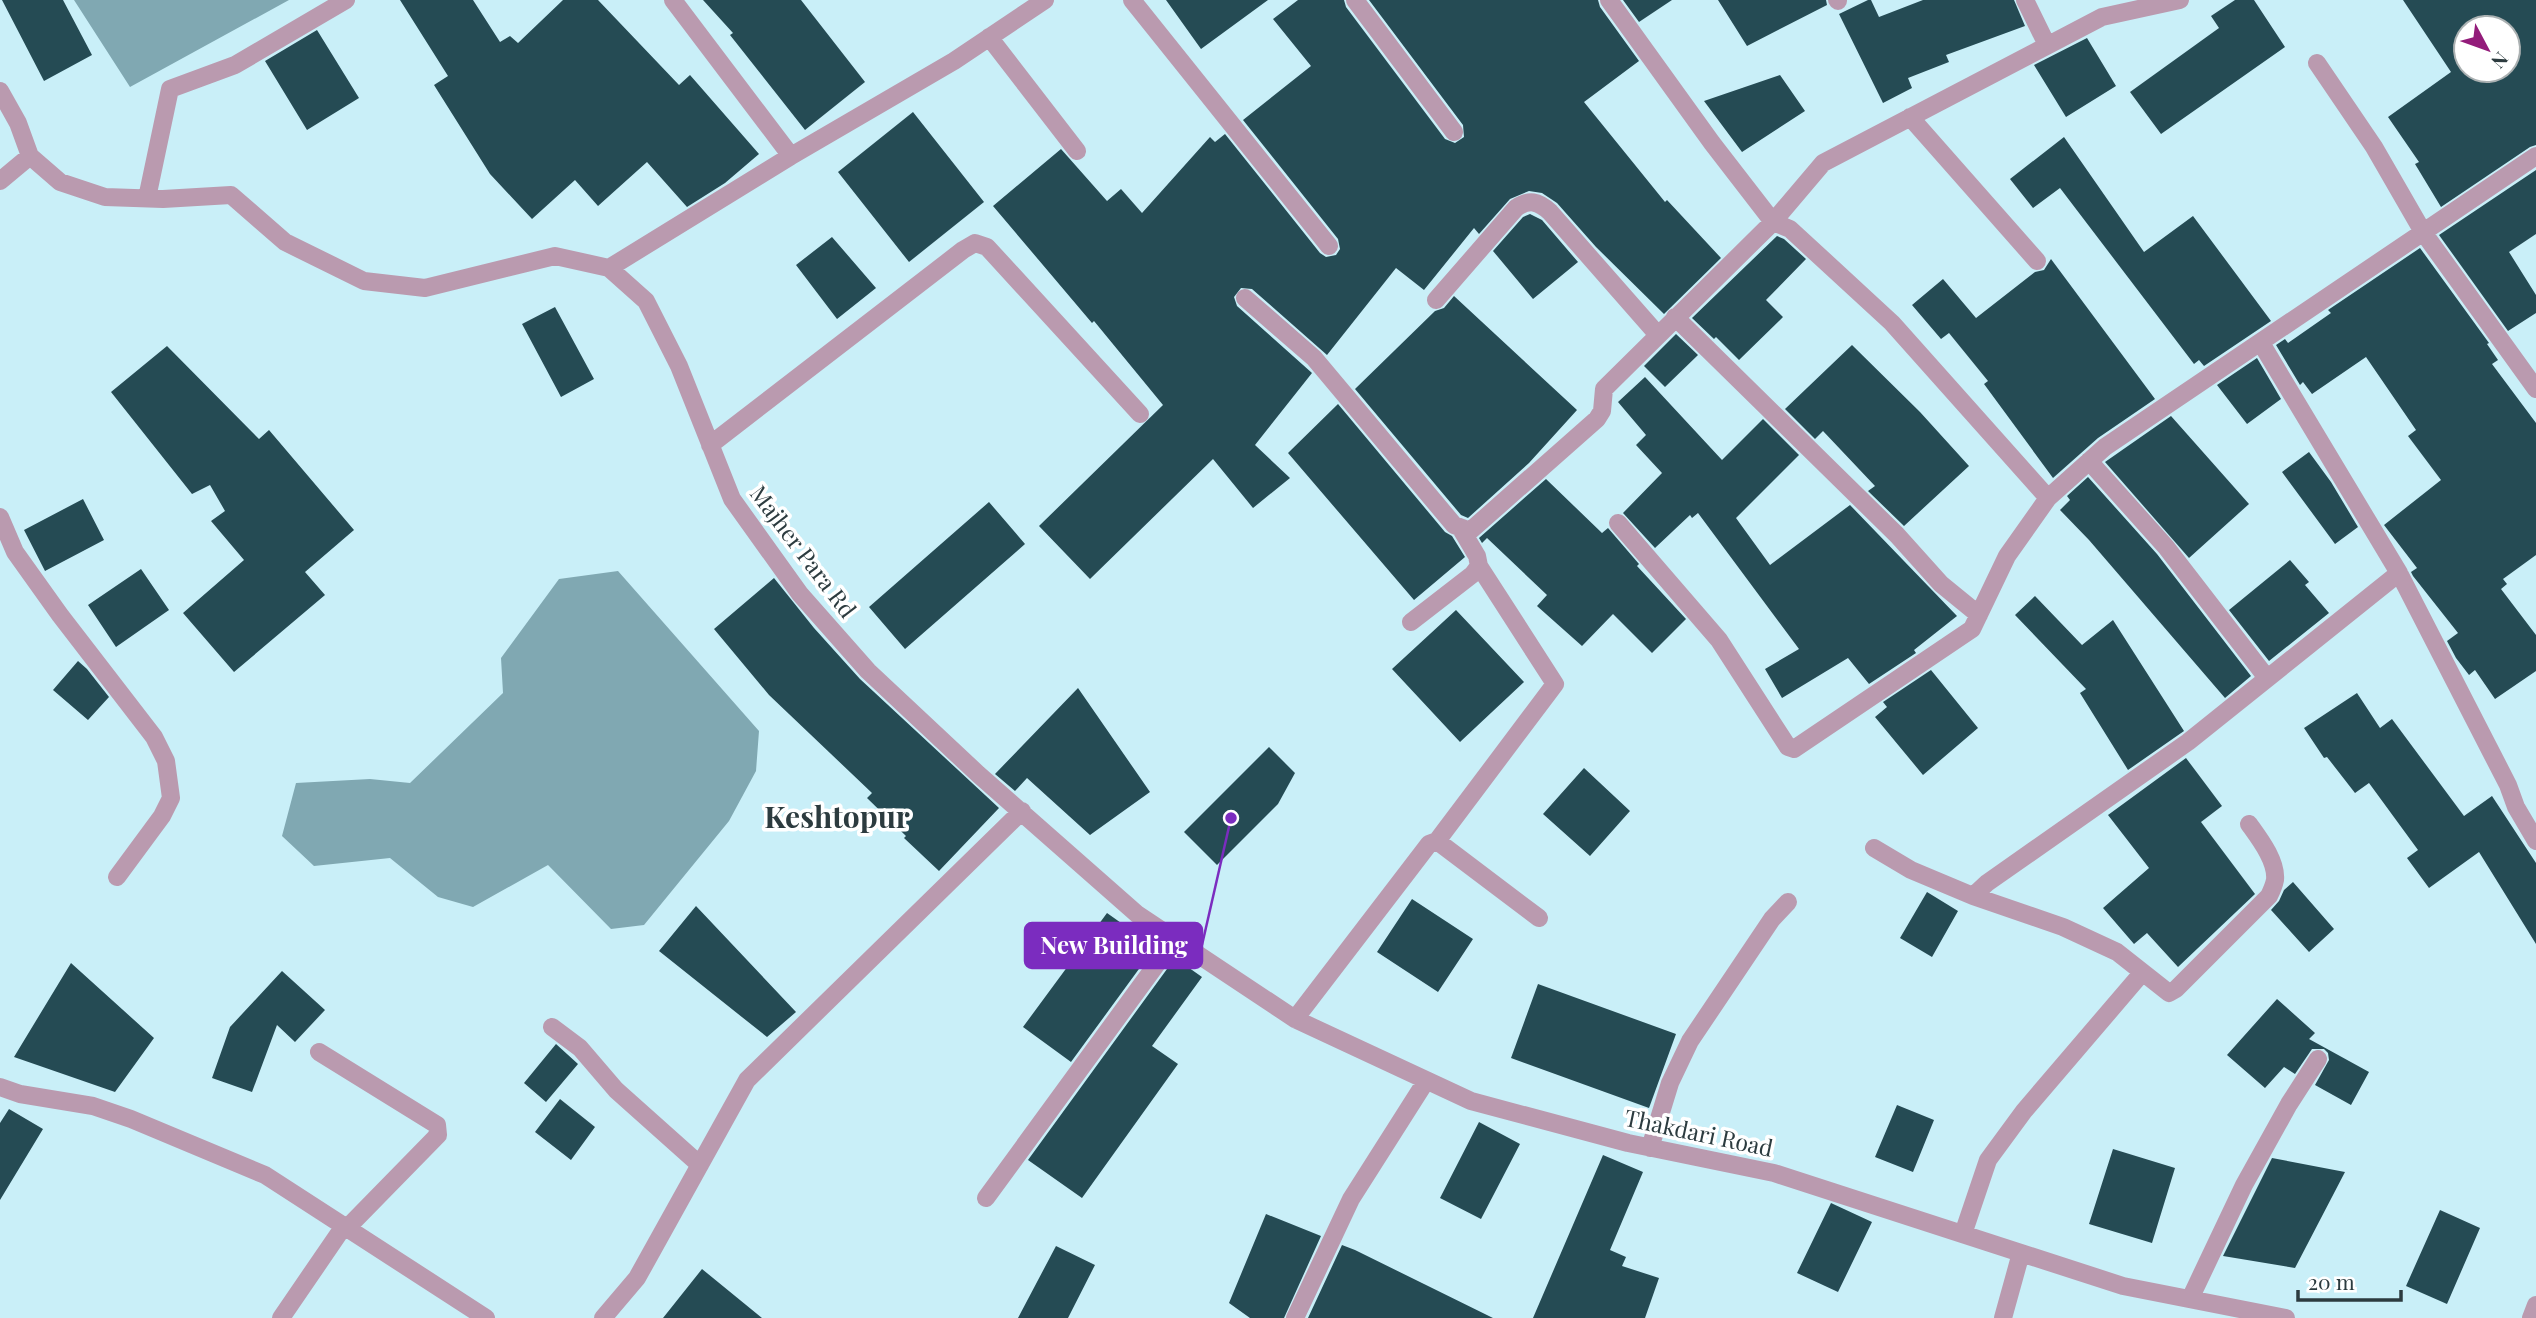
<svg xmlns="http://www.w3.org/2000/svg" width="2536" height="1318" font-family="'Playfair Display',serif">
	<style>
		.water { fill: #80a8b2 }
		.building { fill: #254b54; fill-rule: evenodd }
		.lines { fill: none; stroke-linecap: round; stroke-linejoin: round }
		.minor { stroke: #ba9aaf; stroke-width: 18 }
		.labels { text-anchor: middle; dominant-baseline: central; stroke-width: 7; stroke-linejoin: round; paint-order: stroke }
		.street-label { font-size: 23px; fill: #2c3b3f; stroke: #fff }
		.district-label { font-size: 30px; font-weight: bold; fill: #2c3b3f; stroke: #fff }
		.leader { fill: none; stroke: #7b2cbf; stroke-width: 2.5 }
		.callout-dot { fill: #7b2cbf; stroke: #fff; stroke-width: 2.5 }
		.callout { fill: #7b2cbf; stroke: #7b2cbf; stroke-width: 2.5 }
		.callout-label { font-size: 24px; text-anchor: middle; font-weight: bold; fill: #fff }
	</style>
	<rect width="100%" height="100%" fill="#c9eff8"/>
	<path class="water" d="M74,0H289L130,87Z
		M618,571L759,731L756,771L729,821L644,925L611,929L548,865L473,907L438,897L390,858L314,866L282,836L296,783L370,779L410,783L503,693L501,658L559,579Z"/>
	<path class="building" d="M2,0H63L92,55L44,81Z
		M400,0H473L500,42L510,36L518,43L563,0H598L679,85L690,75L759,154L725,183L687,207L647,162L598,206L575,180L532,219L490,174L434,85L448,76Z
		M703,0H801L865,82L805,130L730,35L733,33Z
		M1166,0H1268L1201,49Z
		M1298,0H1344L1346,7L1445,139L1455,143L1464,137L1463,125L1369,0H1598L1600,7L1639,61L1584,102L1665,202L1667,200L1721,258L1664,314L1596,247L1557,203L1542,193L1529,191L1510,199L1479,234L1474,228L1424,290L1396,268L1327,355L1252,289L1241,288L1234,297L1237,306L1312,373L1255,445L1290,478L1253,508L1213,459L1090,579L1039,526L1163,405L1094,321L1092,323L993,206L1061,149L1107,201L1121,189L1142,213L1210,137L1215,142L1225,134L1320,253L1326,257L1336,255L1340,249L1338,239L1243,120L1311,66L1273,19Z
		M1623,0H1672L1639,22Z
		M1718,0H1826L1827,5L1747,46Z
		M1868,0H1871L1879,17L1923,0H2014L2025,26L1946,55L1949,62L1908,78L1912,88L1883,103L1839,14Z
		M2235,0H2254L2285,47L2161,134L2130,92L2219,28L2211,16Z
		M2403,0H2536V145L2530,147L2441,207L2415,164L2419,162L2388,117L2451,72ZM2466,28H2508V70H2466Z
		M317,30L359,98L307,130L265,61Z
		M2087,38L2116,86L2066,117L2034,65Z
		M1780,75L1805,111L1742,152L1704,101Z
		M913,112L984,202L909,262L838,172Z
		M2064,137L2144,252L2193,216L2271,321L2204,366L2199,360L2194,364L2060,188L2033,208L2010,179Z
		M2536,170V234L2509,252L2536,295V313L2508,331L2439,235Z
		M1530,214L1542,220L1578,262L1533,299L1493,251L1523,217Z
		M1777,236L1784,239L1806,259L1766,300L1783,317L1739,360L1716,337L1714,339L1692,318Z
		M832,237L876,288L837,319L796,265Z
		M2420,248L2489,343L2487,344L2498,360L2492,364L2536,423V555L2503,579L2507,584L2501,589L2536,635V671L2495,699L2475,670L2469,675L2456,658L2447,641L2458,633L2413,576L2411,572L2417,568L2384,525L2441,480L2408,436L2416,430L2366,357L2312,394L2303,382L2300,385L2276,345L2285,339L2288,343L2331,313L2328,310Z
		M2051,259L2155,399L2098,438L2053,478L1984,384L1988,381L1949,333L1941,339L1912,305L1943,279L1976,318L2035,272L2044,270Z
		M1454,296L1577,410L1529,463L1468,518L1461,515L1355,389L1435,311L1444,308Z
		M555,307L594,379L561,397L522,324Z
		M1676,334L1698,355L1665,387L1644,366Z
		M1852,345L1920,412L1969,466L1904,526L1868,491L1875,486L1823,431L1815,439L1785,409Z
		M167,346L259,439L269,430L354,530L305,572L325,595L234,672L183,613L244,560L211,521L225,511L210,485L192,494L111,392Z
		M2257,358L2281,399L2247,424L2217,385Z
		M1645,377L1722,460L1763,419L1799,455L1736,518L1770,565L1850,505L1957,616L1914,650L1916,653L1869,684L1848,658L1782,698L1765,669L1799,649L1698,513L1692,518L1690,515L1655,548L1623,513L1662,473L1636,445L1646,435L1618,402Z
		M1338,404L1445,532L1452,536L1465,557L1414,600L1288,453Z
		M2171,416L2249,504L2189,558L2105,462Z
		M2309,452L2331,482L2358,527L2335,544L2282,472Z
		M2088,477L2157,554L2251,676L2225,698L2089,540L2060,510L2070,500L2067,496Z
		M1546,479L1602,533L1608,528L1639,564L1637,566L1686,619L1652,653L1613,614L1582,646L1537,606L1547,595L1487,538L1482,543L1479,538Z
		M83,499L104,540L45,571L24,530Z
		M989,502L1025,544L905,649L869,607Z
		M2290,560L2309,582L2305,585L2329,613L2269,661L2229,610Z
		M141,569L169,610L116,647L88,605Z
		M774,578L814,628L860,679L999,808L939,871L904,838L906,836L867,798L872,793L769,695L714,629Z
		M2035,596L2082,645L2113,620L2184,731L2128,770L2080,693L2086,689L2015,615Z
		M1456,610L1524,682L1460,742L1392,669Z
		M78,661L87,669L109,697L88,720L53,690Z
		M1931,670L1978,728L1923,775L1875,717L1887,707L1883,702Z
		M1078,688L1150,792L1090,835L1027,778L1015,791L995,774Z
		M2357,693L2380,728L2392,719L2464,816L2492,796L2536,863V944L2479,852L2429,888L2407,858L2418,850L2369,783L2355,793L2327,757L2324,758L2304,728Z
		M1269,747L1295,773L1278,804L1217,865L1184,832Z
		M2186,758L2222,806L2201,822L2255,894L2178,967L2147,933L2134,944L2103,908L2149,868L2108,815Z
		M1584,768L1630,811L1590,856L1543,814Z
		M2293,882L2334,929L2309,952L2271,910L2279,901L2284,890Z
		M1927,892L1958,911L1932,957L1900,938Z
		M1412,899L1473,939L1438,992L1377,952Z
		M696,906L796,1012L767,1037L659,951Z
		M1107,913L1155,947L1071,1062L1023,1027Z
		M1175,958L1202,977L1152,1046L1178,1064L1082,1198L1028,1160Z
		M71,963L154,1038L115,1092L14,1057Z
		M282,971L325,1010L295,1042L277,1025L252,1092L212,1078L230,1027Z
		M1538,984L1676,1034L1649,1108L1511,1058Z
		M2277,999L2315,1033L2309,1039L2369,1072L2351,1105L2315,1085L2329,1060L2328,1053L2324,1049H2312L2295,1074L2284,1067L2265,1088L2227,1055Z
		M556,1044L578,1064L546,1102L524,1083Z
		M560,1099L595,1127L571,1160L535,1132Z
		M1897,1105L1934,1120L1913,1172L1875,1157Z
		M9,1109L43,1129L0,1200V1123Z
		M1479,1122L1520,1144L1481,1219L1440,1198Z
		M2113,1149L2175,1168L2152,1243L2089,1224Z
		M1603,1155L1643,1172L1610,1250L1626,1257L1622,1266L1659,1278L1645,1318H1533Z
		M2272,1158L2345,1172L2295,1268L2223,1256Z
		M1831,1203L1872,1222L1838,1292L1797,1273Z
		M2440,1210L2480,1228L2447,1304L2406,1286Z
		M1266,1214L1321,1236L1284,1318H1250L1229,1303Z
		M1342,1245L1355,1250L1493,1318H1308Z
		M1056,1246L1095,1265L1068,1318H1018Z
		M702,1269L762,1318H663Z"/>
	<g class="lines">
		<path class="minor" d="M673,0L791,156
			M1132,0L1329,246
			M1355,0L1454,132
			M1609,0L1712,143L1773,222L1790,229L1892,323L2048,498
			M1837,0L1838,1
			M2025,0L2047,45
			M989,37L1077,151
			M2317,63L2374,147L2423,232L2536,389
			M0,91L18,123L30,156L60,182L105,197L163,199L231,195L285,242L364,281L425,288L555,256L609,268L646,301L679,366L732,499L800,594L868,671L978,774L1137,914L1295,1019L1471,1101L1628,1143L1774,1173L2123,1286L2286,1318
			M1910,117L2037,261
			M0,181L30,156
			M147,198L170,89L235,65L346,0
			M609,268L791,156L954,61L1045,0
			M1245,298L1314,358L1454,525L1470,531L1597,419L1602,411L1604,389L1773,222L1823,163L2102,17L2180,0
			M1436,300L1516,208C1529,199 1538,201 1550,212L1658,335
			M1675,317L1897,535L1941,584L1979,615
			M2261,343L2399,573L2508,785L2516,807L2536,841
			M710,445L963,250L975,243L987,247L1140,414
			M2089,461L2166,547L2267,678
			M0,517L15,552L60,615L154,737L166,761L171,798L162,816L117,877
			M1618,523L1719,640L1788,747L1794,749L1972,629L2007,556L2048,498L2105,447L2536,156
			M1411,622L1473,574L1479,566L1477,556L1461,529
			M1437,841L1555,684L1479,566
			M1874,848L1911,870L1973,896L2063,927L2117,952L2169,993L2176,989L2269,896C2271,892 2274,885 2275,880C2277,861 2259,838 2249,824
			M1973,896L1987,883L2188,742L2399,573
			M1295,1019L1429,844L1437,841L1539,918
			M552,1027L580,1048L616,1090L700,1165
			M319,1052L437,1125L438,1135L347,1228
			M0,1087L20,1094L93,1106L131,1119L265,1175L486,1318
			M1650,1148L1670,1083L1690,1041L1772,919L1788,902
			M986,1198L1175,939
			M1963,1234L1988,1160L2024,1111L2142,973
			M2190,1299L2244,1185L2289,1104L2318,1059
			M281,1318L344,1226
			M603,1318L637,1278L747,1080L1022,811
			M1295,1318L1351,1199L1426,1081
			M2003,1318L2021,1253
			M2531,1318L2536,1305"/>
	</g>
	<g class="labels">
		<g class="street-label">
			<text transform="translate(804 551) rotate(53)">Majher Para Rd</text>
			<text transform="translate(1699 1132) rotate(12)">Thakdari Road</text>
		</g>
		<g class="district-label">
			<text x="837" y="816">Keshtopur</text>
		</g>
	</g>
	<path class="leader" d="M1231 818L1202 945"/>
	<circle class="callout-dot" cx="1231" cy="818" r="7"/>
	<rect class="callout" x="1025" y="923" width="177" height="45" rx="7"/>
	<g class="callout-label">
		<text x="1114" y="954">New Building</text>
	</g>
	<g transform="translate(2487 49) rotate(131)"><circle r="33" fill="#ffffff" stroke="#abb1b2" stroke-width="2"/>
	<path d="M0-5L12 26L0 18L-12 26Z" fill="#931c7a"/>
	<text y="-10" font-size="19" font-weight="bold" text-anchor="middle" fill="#2c3b3f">N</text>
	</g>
	<path d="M2298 1290v10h103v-10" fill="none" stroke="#2c3b3f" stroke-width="3.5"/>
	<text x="2308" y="1290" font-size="21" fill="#2c3b3f" stroke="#ffffff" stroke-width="5" paint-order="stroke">20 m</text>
</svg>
